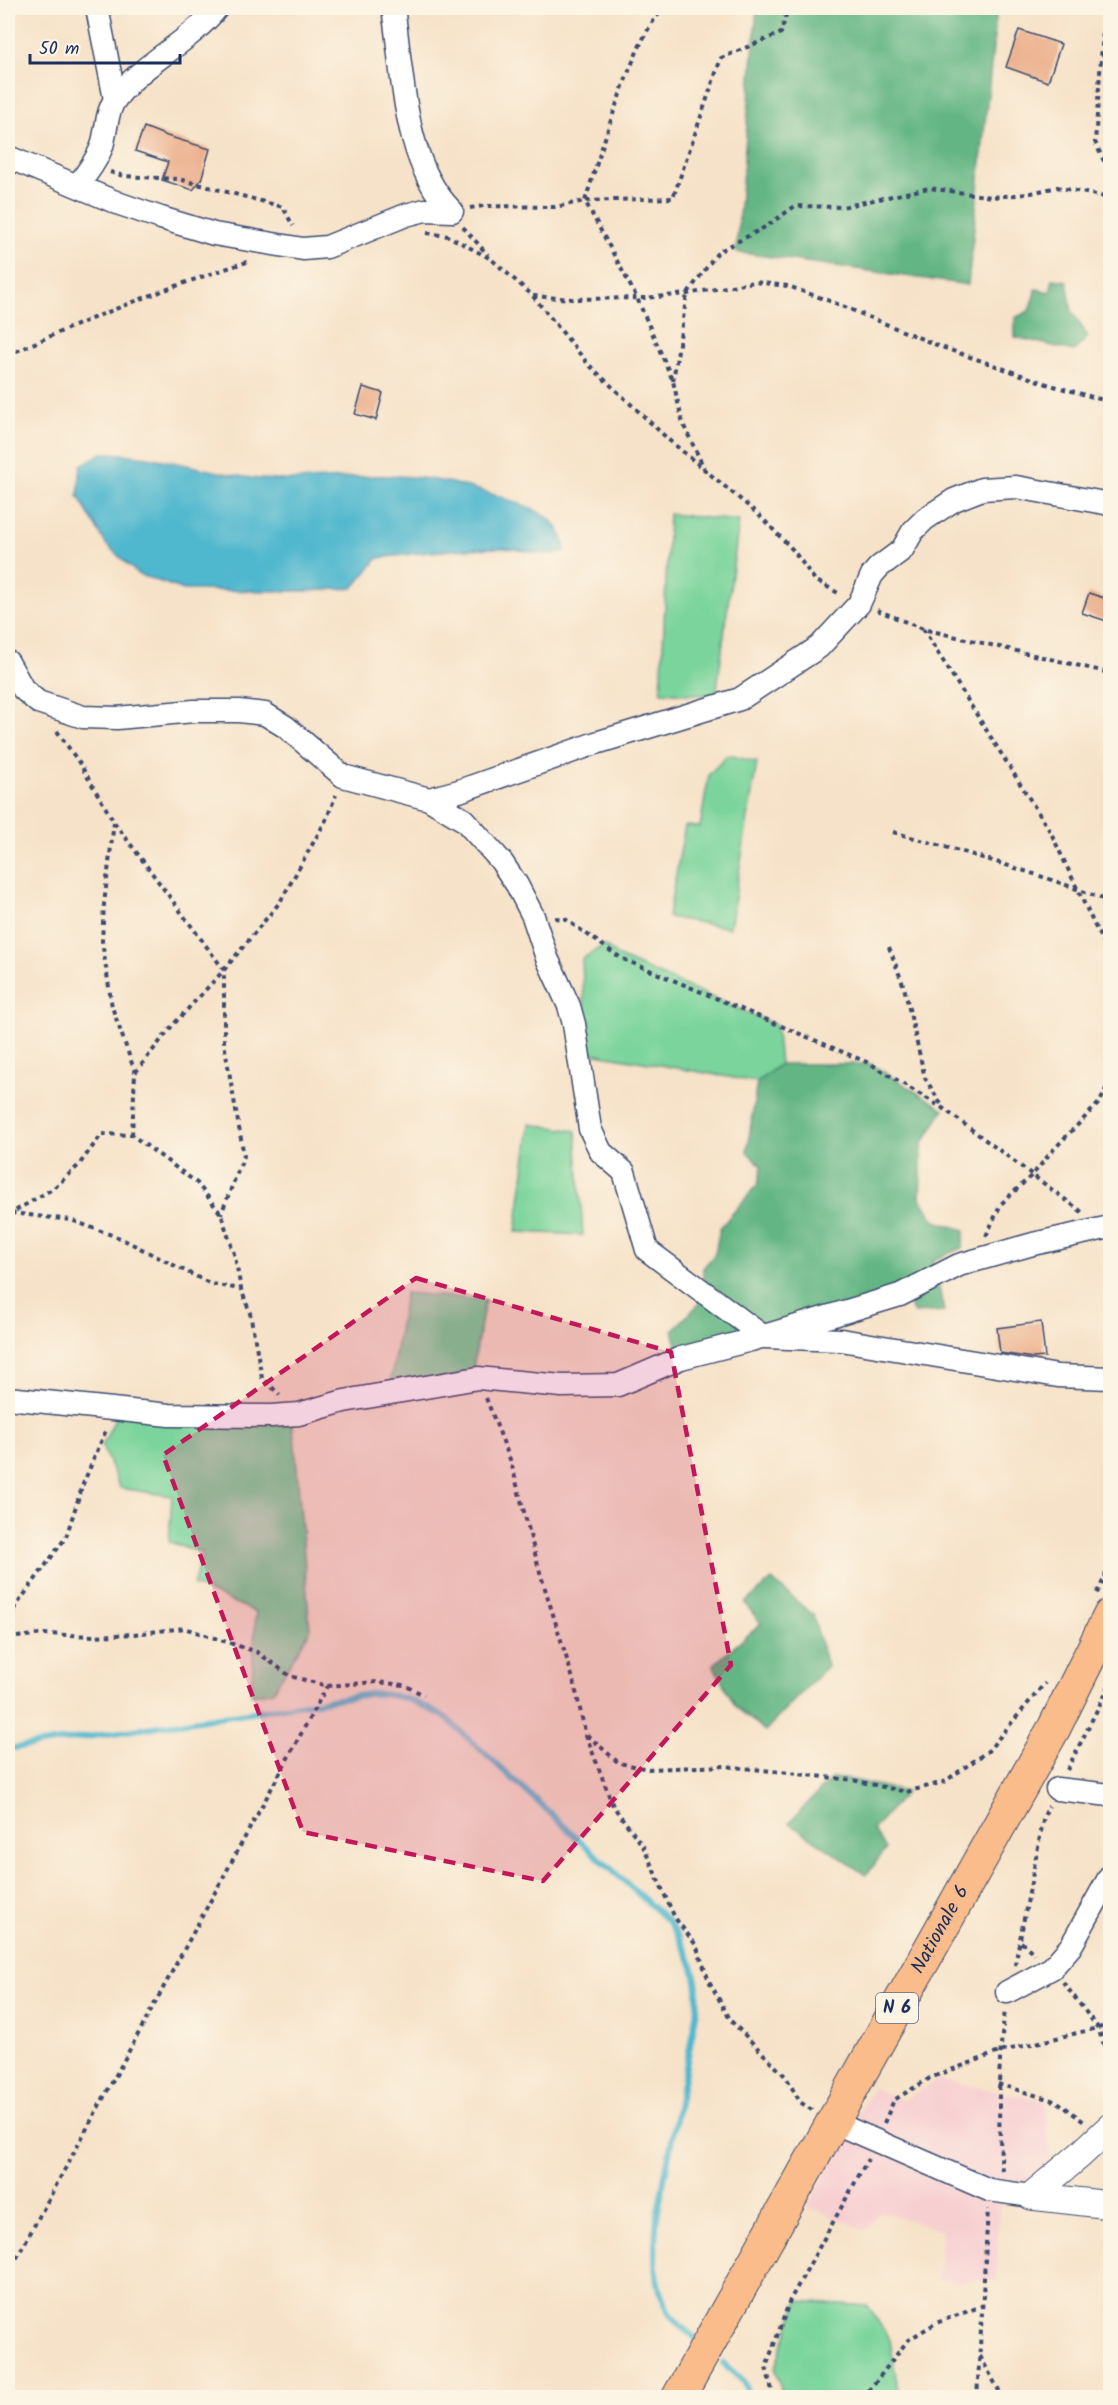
<svg xmlns="http://www.w3.org/2000/svg" width="1118" height="2405" font-family="Kalam,sans-serif">
	<style>
		.built { fill: #f7cfd1 }
		.green { fill: #7ad49b; stroke: #4a827c; stroke-width: 1.5 }
		.forest { fill: #63b683; stroke: #3f7270; stroke-width: 1.5 }
		.water { fill: #50b7ce; stroke: #367396; stroke-width: 1.5 }
		.lines { fill: none; stroke-linecap: round; stroke-linejoin: round }
		.stream { stroke: #50b7ce; stroke-width: 6 }
		.building { fill: #ebad89 }
		.minor-casing { stroke: #3c4a6e; stroke-width: 25 }
		.tertiary-casing { stroke: #3c4a6e; stroke-width: 29 }
		.primary-casing { stroke: #3c4a6e; stroke-width: 35 }
		.path { stroke: #3c4a6e; stroke-width: 4; stroke-dasharray: 4.5 4.5; stroke-linecap: butt }
		.minor { stroke: #fff; stroke-width: 22 }
		.tertiary { stroke: #fff; stroke-width: 27 }
		.primary { stroke: #f9bc8a; stroke-width: 33 }
		.marked { fill: #c2185b; fill-opacity: 0.2; stroke: #c2185b; stroke-width: 4.5; stroke-dasharray: 12 8; stroke-linejoin: round }
		.labels { text-anchor: middle; dominant-baseline: central; stroke-width: 4.5; stroke-linejoin: round; paint-order: stroke }
		.shield { fill: #fcf5e5; stroke: #5e6a86; stroke-width: 1.5 }
		.shield-label { font-size: 18px; font-weight: bold; fill: #1b2f5e }
		.street-label { font-size: 20px; fill: #1b2f5e; stroke: #fcf5e5 }
	</style>
	<rect width="100%" height="100%" fill="#fcf5e5"/>
	<filter id="ink" filterUnits="userSpaceOnUse"><feTurbulence type="fractalNoise" baseFrequency=".0167" numOctaves="2"/><feDisplacementMap in="SourceGraphic" scale="12" xChannelSelector="R" yChannelSelector="G"/><feConvolveMatrix kernelMatrix="1 2 1 2 8 2 1 2 1" color-interpolation-filters="sRGB"/></filter>
	<filter id="wash" filterUnits="userSpaceOnUse"><feTurbulence type="fractalNoise" baseFrequency=".008" numOctaves="4" result="noise"/><feDisplacementMap in="SourceGraphic" scale="24" xChannelSelector="R" yChannelSelector="G"/><feGaussianBlur stdDeviation="1.35" result="paint"/><feColorMatrix in="noise" values="0 0 0 0 0 0 0 0 0 0 0 0 0 0 0 0 0 1.4 0 .05"/><feComposite in="paint" operator="in"/></filter>
	<g filter="url(#wash)">
		<rect width="100%" height="100%" fill="#f6e2c8"/>
		<path class="built" d="M938,2079L1045,2101L1051,2175L1035,2192L999,2207L997,2280L938,2281L941,2230L880,2211L866,2230L807,2206L873,2088L903,2101Z"/>
		<path class="green" d="M669,514L739,521L716,696L661,692Z
			M728,755L757,762L730,928L668,917L685,826L700,827L709,774Z
			M604,945L621,958L776,1025L780,1064L757,1082L586,1052L582,959Z
			M530,1124L576,1131L583,1235L516,1232Z
			M405,1293L485,1300L472,1373L390,1387Z
			M117,1415H291L295,1445L310,1631L273,1691L251,1695L256,1612L193,1585L202,1553L169,1542L172,1496L120,1488L102,1446Z
			M798,2301L868,2306L890,2340L899,2396L901,2397H783L775,2367Z"/>
		<path class="forest" d="M757,8H997L968,285L736,252Z
			M1053,279L1067,281L1072,312L1088,337L1074,351L1015,337V318L1029,311L1036,289L1050,292Z
			M780,1064H871L944,1109L922,1145L920,1198L935,1221L965,1230L962,1248L933,1260L944,1311L914,1313L905,1298L679,1354L673,1330L703,1300V1268L715,1254L720,1228L758,1184L762,1166L747,1152L757,1082Z
			M772,1580L813,1615L827,1666L765,1731L736,1707L713,1665L761,1624L745,1603Z
			M832,1778L853,1780L906,1792L873,1830L886,1849L866,1875L789,1823Z"/>
		<path class="water" d="M102,453C152,453 201,471 251,478C292,483 333,478 374,476C422,474 473,486 517,503C543,513 562,520 565,551C541,558 523,548 500,548C459,548 419,553 378,558L353,588L307,591L184,590L138,574L106,544L78,496L81,465Z"/>
		<g class="lines">
			<path class="stream" d="M8,1749L370,1694C403,1693 418,1703 446,1718L669,1922C688,1952 700,1972 697,2010L657,2216C654,2247 652,2284 669,2312C675,2322 687,2331 696,2339
				M723,2363L743,2381L750,2398"/>
		</g>
		<g id="blocks">
			<path class="building" d="M1019,30L1061,44L1048,82L1006,67Z
				M144,127L167,136L210,149L201,180L193,190L162,180L168,162L135,151Z
				M363,387L383,393L376,420L355,414Z
				M1089,593L1110,600V622L1082,613Z
				M1041,1322L1045,1357L1033,1358L1000,1353L997,1328Z"/>
		</g>
	</g>
	<g filter="url(#ink)">
		<use href="#blocks" fill-opacity="0" stroke="#3c4a6e" stroke-width="1.5"/>
		<g class="lines">
			<defs>
				<path id="minor" d="M97,8L115,99
					M393,8C403,72 403,163 452,211
					M8,157L120,204L161,218L214,234L303,249L327,247L406,215L425,210L452,211
					M78,185C87,173 97,160 102,146C107,130 106,110 117,97C145,61 189,43 217,8
					M8,662L23,689L38,702L83,717L117,718L194,711H239L265,714L286,727L343,776L429,799L464,820L501,861L517,885L533,916L547,958L569,1006L574,1024L590,1129L601,1152L624,1172L647,1250L764,1337L841,1340L1058,1376L1110,1378
					M429,799L459,791L596,743L740,699L819,647L859,604L872,575L879,567L902,550L913,531L925,519L954,500L982,489L1016,487L1110,504
					M8,1398L169,1415L271,1416L299,1414L344,1401L478,1378L562,1386L618,1385L681,1358L751,1340L900,1295L959,1265L1033,1244L1110,1227
					M1057,1789L1110,1795
					M1007,1992L1052,1968L1071,1946L1110,1876
					M833,2122L989,2190L1031,2196"/>
				<path id="tertiary" d="M1031,2196L1080,2155L1110,2127
					M1031,2196L1110,2205"/>
				<g id="primary">
					<path id="s1" d="M678,2398L1054,1728L1110,1615"/>
				</g>
			</defs>
			<use href="#minor" class="minor-casing"/>
			<use href="#tertiary" class="tertiary-casing"/>
			<use href="#primary" class="primary-casing"/>
			<path class="path" d="M667,8C639,17 596,168 585,201L637,298L673,381L683,424L704,468
				M1110,8L1104,18L1095,142L1110,174
				M110,172L124,176L179,179L283,207L293,226
				M470,208L484,206L555,207L585,201L673,198L721,58L781,33L788,8
				M463,227L488,255
				M427,233L448,236L491,259L532,295L588,364L670,441L758,514L793,550L815,580L840,594
				M533,296L572,299L645,298L687,294L754,282L788,286L835,303L939,346L1047,384L1110,402
				M8,355C87,319 167,287 250,261
				M673,381L687,294L718,252L767,226L795,206L842,207L929,188L992,197L1027,194L1057,187L1110,198
				M877,610L923,629L1110,673
				M923,629L1051,833L1110,958
				M57,731L80,764L114,822L224,970V1043L244,1156L221,1214
				M114,822L104,904L102,941L112,1007L135,1072
				M893,832C966,853 1040,873 1110,902
				M555,918L565,919L621,958L871,1064L944,1109L1082,1212
				M889,947L904,987L925,1078L944,1109
				M132,1135L135,1073L172,1026L224,970L280,902L326,820L336,795
				M11,1213L71,1220L120,1238L211,1284L241,1289
				M8,1215L54,1188L78,1166L102,1134L132,1135L197,1183L221,1214L235,1257L241,1289L250,1313L262,1378L280,1395
				M986,1236L1001,1204L1033,1174L1053,1150L1100,1102L1110,1080
				M486,1398L511,1462L539,1569L573,1679L586,1735L613,1806L643,1846L675,1918L696,1945L709,1981L731,2021L786,2077L800,2102L812,2110
				M1097,1593L1105,1577L1110,1550
				M8,1617L66,1537L83,1484L107,1428
				M8,1638L44,1634L94,1636L134,1634L184,1628L257,1652L290,1676L327,1686L377,1682L404,1685L424,1695
				M587,1735L619,1763L648,1769L725,1766L853,1780L906,1792L944,1782L988,1751L1045,1683
				M1067,1770L1110,1684
				M1021,1942L1035,1954
				M1015,1965L1044,1816L1049,1806
				M1063,1982L1098,2028L1110,2063
				M998,2084L1058,2102L1084,2122
				M884,2123L894,2100L930,2078L999,2052L1110,2025
				M1002,2171C998,2117 997,2065 1005,2011
				M8,2274L327,1686
				M980,2356L1003,2398
				M774,2398L766,2367L790,2300L868,2159
				M863,2398L908,2340L936,2323L982,2306
				M977,2398L988,2209"/>
			<use href="#minor" class="minor"/>
			<use href="#tertiary" class="tertiary"/>
			<use href="#primary" class="primary"/>
		</g>
	</g>
	<path class="marked" d="M416,1278L671,1352L731,1665L543,1881L303,1832L163,1455Z"/>
	<g class="labels">
		<rect class="shield" x="876" y="1993" width="42" height="30" rx="4.5"/>
		<g class="shield-label">
			<text x="897" y="2008">N 6</text>
		</g>
		<g class="street-label">
			<text stroke="none"><textPath href="#s1" startOffset="537">Nationale 6</textPath></text>
		</g>
	</g>
	<rect width="1118" height="2405" fill="none" stroke="#fcf5e5" stroke-width="30"/>
	<path d="M30 54v9h150v-9" fill="none" stroke="#1b2f5e" stroke-width="3"/>
	<text x="39" y="54" font-size="18" fill="#1b2f5e" stroke="#fcf5e5" stroke-width="4.5" paint-order="stroke">50 m</text>
</svg>
